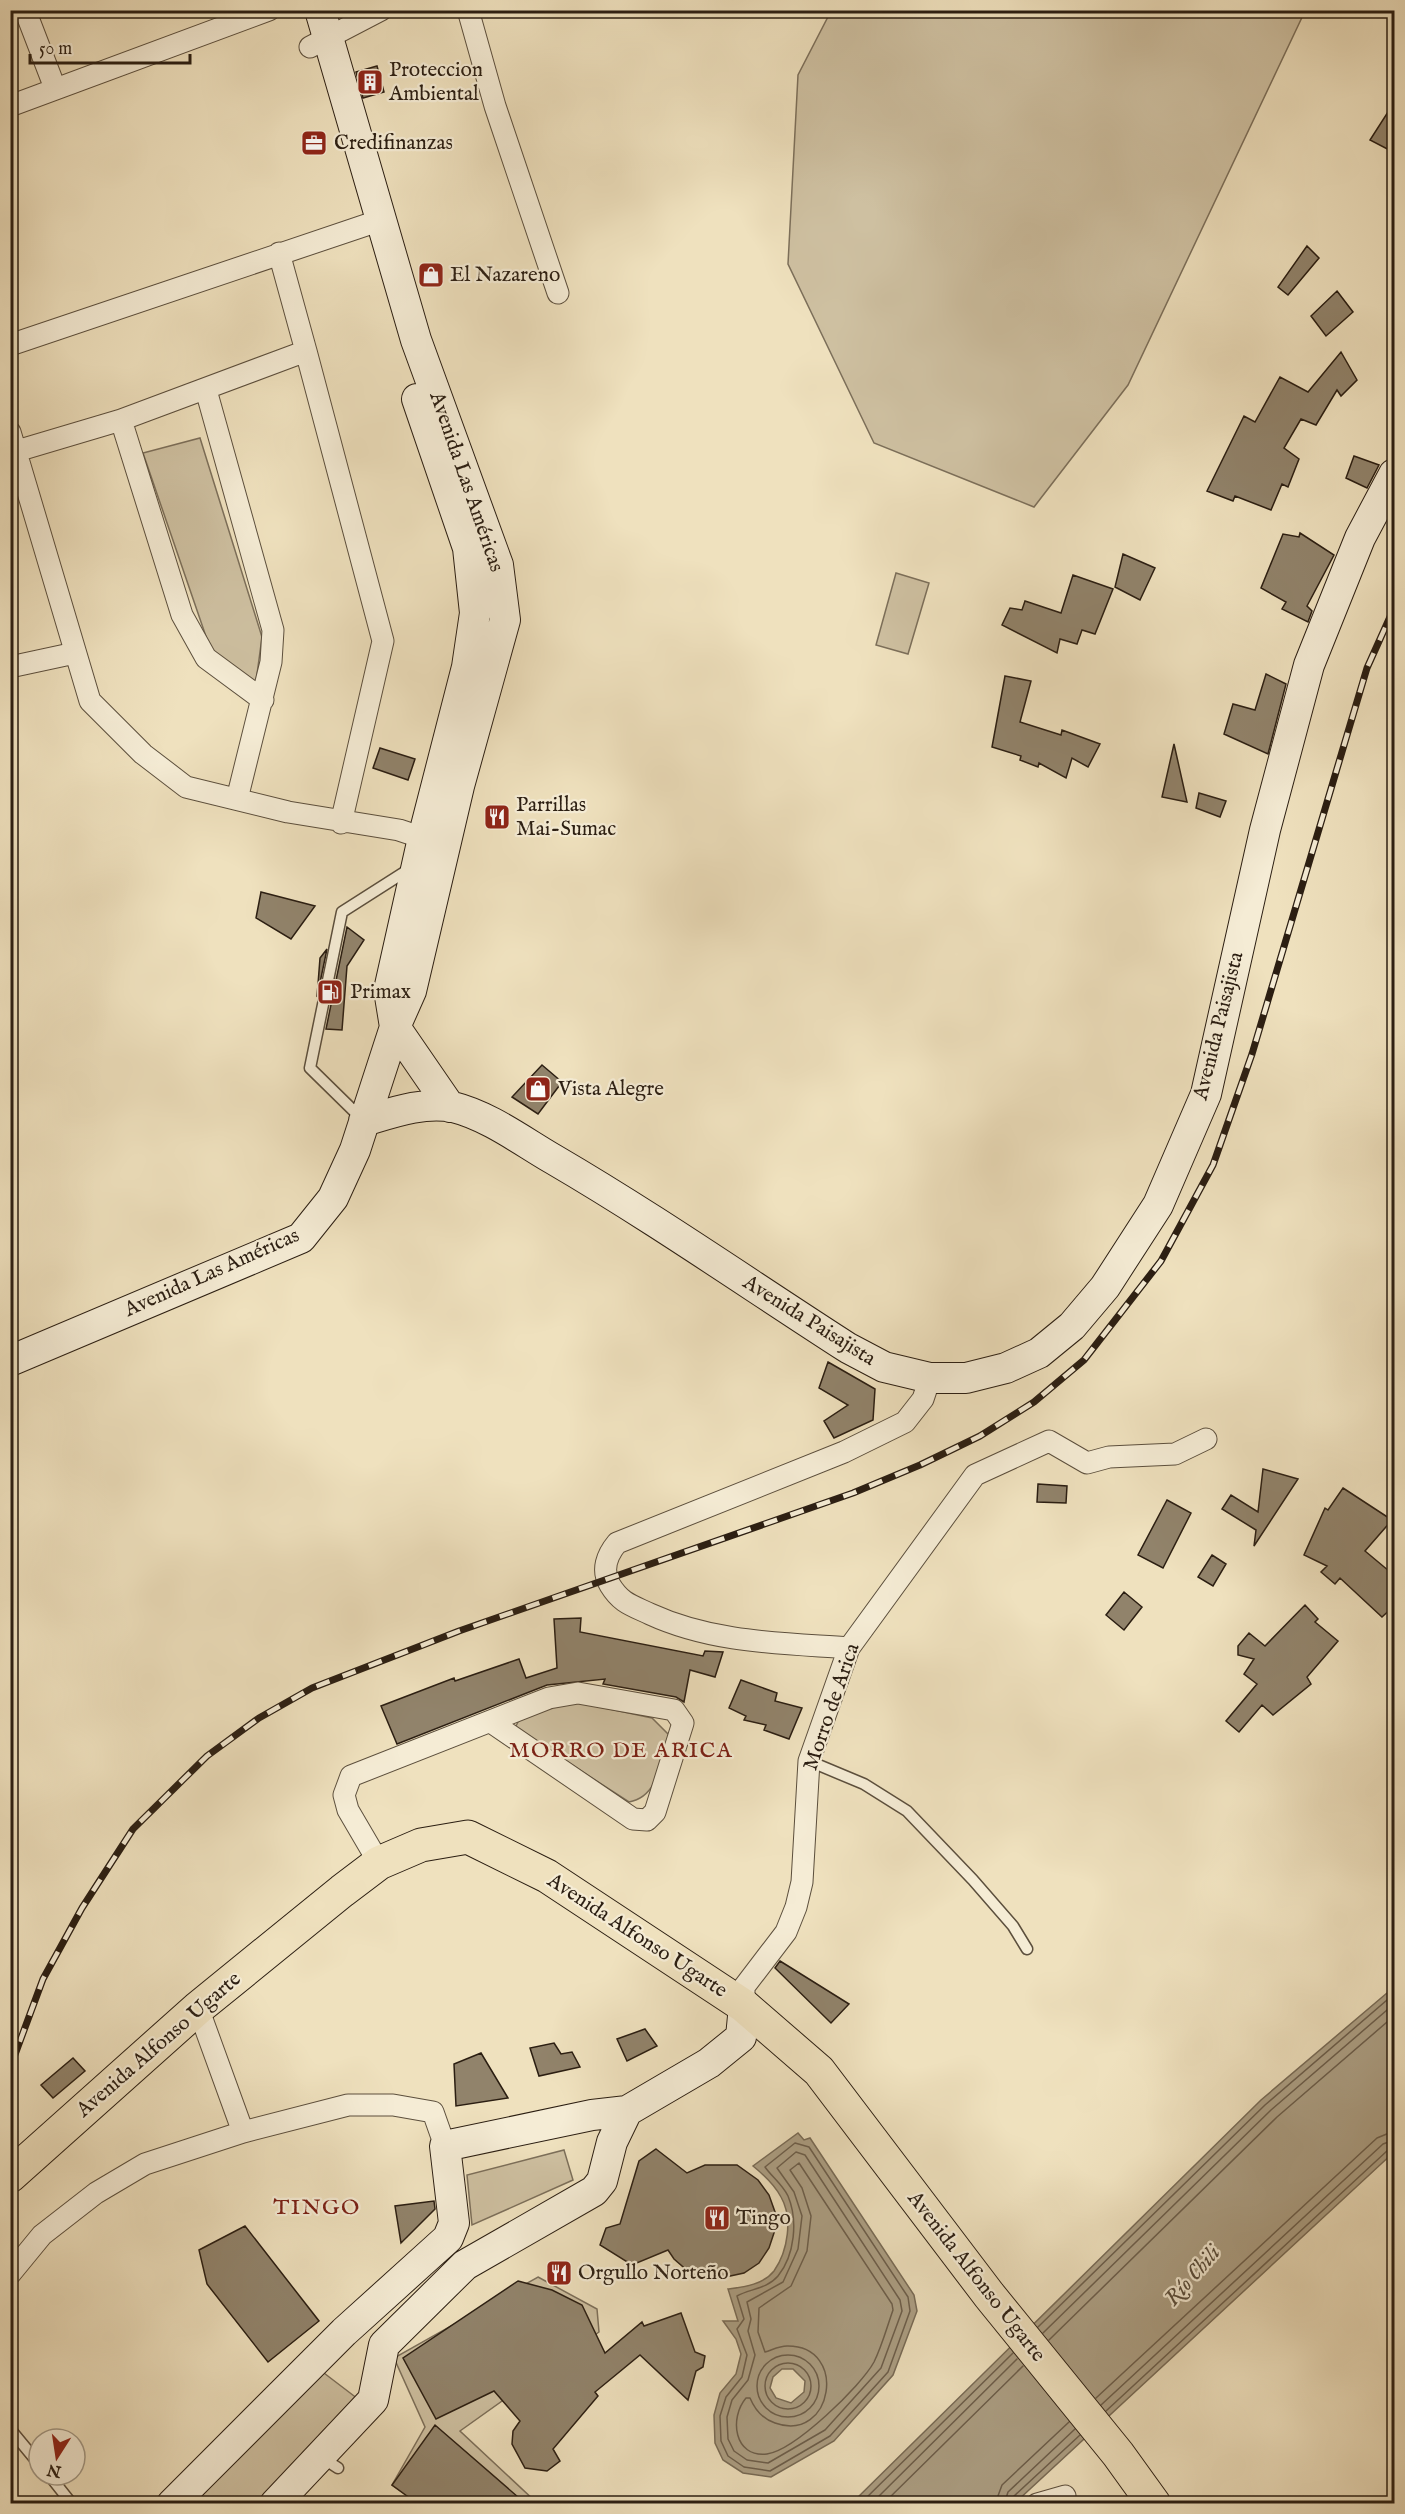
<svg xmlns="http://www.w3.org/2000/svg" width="1405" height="2514" font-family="'IM FELL English',serif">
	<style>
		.green { fill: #cec0a1; stroke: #7c6f5a; stroke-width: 1.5 }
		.water { fill: #ac9f84; stroke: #786b56; stroke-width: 1.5; fill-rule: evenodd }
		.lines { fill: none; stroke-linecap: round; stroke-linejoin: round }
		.shore { stroke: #6c5e4b; stroke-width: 1.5 }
		.building { fill: #91836b; stroke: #2b1e12; stroke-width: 1.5 }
		.lane-casing { stroke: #5c4f3d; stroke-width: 13 }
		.street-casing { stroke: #5c4f3d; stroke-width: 23 }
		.secondary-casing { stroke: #2b1e12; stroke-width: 32 }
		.primary-casing { stroke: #2b1e12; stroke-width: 35 }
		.lane { stroke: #f5ecd5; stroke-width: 10 }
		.street { stroke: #f5ecd5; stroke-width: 21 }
		.secondary { stroke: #f5ecd5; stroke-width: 30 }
		.primary { stroke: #efe1be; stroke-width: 33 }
		.rail-casing { stroke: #2b1e12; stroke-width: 7 }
		.rail { stroke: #f5ecd5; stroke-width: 4.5; stroke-dasharray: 14; stroke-linecap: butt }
		.labels { text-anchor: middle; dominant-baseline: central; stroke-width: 4.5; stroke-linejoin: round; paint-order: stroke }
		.poi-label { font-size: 21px; fill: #2b1e12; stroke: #f5ecd5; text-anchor: start }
		.street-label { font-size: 21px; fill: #2b1e12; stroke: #f5ecd5 }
		.neighbourhood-label { font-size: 22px; letter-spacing: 1.5px; fill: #7a1f14; stroke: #f5ecd5 }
		.water-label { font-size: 22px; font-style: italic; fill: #584b3a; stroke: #f5ecd5 }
	</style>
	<rect width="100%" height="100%" fill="#efe1be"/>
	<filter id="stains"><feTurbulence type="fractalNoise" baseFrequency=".00333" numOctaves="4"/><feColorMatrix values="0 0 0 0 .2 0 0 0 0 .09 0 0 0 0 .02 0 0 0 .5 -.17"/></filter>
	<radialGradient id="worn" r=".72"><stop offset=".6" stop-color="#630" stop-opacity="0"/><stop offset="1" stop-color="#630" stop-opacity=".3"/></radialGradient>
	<path class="green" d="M831,11H1305L1128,385L1034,507L874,443L788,264L798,75Z
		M200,438L262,637L255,689L212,654L143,453Z
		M896,573L929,583L908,654L876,645Z
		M572,1701L652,1718L669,1735C661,1760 659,1797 629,1802L515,1728L520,1718Z
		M564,2150L573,2180L472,2225L467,2175Z
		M538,2277L597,2309L599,2332L460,2431L537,2503H418L392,2485L425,2427L394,2358Z
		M320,2370L358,2399L256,2503L189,2504Z"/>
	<path class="water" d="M1394,1987V2152L1015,2503L851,2504L1261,2100Z
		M798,2133L804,2140L810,2138L914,2295L917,2311L893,2375L834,2441L771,2477L743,2473L723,2460L715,2443L714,2415L720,2393L736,2374L741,2354L736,2339L723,2321H738L728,2289C743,2287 763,2285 774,2271C788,2251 793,2218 781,2197C774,2184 764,2175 753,2166ZM782,2369H793L805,2381L804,2392L791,2403L776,2398L770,2388L773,2377Z"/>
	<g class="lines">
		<path class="shore" d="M795,2143L809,2147L908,2297L910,2311L888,2372L830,2436L770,2471L744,2467L728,2456L721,2441L720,2416L726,2397L742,2377L747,2355L737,2329L744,2319L737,2296C749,2289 767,2289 778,2276C795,2255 798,2220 788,2196C782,2184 772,2177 765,2167Z
			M796,2152L805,2155L900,2300L902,2311L881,2368L825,2430L768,2463L747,2460L734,2451L728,2439L727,2417L732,2400L748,2380L755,2355L748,2331L751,2319L747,2302L783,2282L798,2249L802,2216L794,2192L777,2168Z
			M799,2163L892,2304L893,2310C887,2327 882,2346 874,2362C861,2386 795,2450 767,2454C734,2458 729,2418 746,2398H750C755,2410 763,2419 775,2423C833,2444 849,2345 787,2346C779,2346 772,2350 765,2352L758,2332L759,2308L791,2286L807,2251L811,2216L802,2188L790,2170Z
			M1038,2327L1265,2105L1394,1994
			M1043,2333L1271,2110L1394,2004
			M1049,2340L1277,2117L1394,2016
			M757 2386a31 31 0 1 1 62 0a31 31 0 1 1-62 0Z
			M765 2386a23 23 0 1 1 46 0a23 23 0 1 1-46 0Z
			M1096,2398L1377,2138L1394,2131
			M1101,2405L1383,2144L1394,2140
			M1106,2411L1388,2150L1394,2148
			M860,2504L1013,2353
			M871,2504L1017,2359
			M883,2504L1023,2366
			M995,2504L1002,2485L1069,2422
			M1004,2504L1008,2492L1075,2429
			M1011,2504L1013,2497L1080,2435"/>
	</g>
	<path class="building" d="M377,66L384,92L363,98L356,72Z
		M1395,101V153L1370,140Z
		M1307,246L1319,258L1288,295L1278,287Z
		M1337,291L1353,312L1326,336L1311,316Z
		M1341,352L1357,380L1341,396L1337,390L1316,425L1301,419L1284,448L1299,459L1288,487L1282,484L1271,510L1235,496L1233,501L1207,491L1244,416L1255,422L1280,377L1308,392Z
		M1354,456L1379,465L1367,488L1346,478Z
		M1300,533L1334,555L1307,606L1312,611L1308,622L1282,609L1286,602L1261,588L1283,534L1299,537Z
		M1123,554L1155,568L1140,600L1115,587Z
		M1073,575L1113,589L1095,634L1082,630L1077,644L1060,639L1057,653L1002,625L1010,608L1022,610L1025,601L1061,613Z
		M1266,674L1286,684L1268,754L1224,734L1233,704L1255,710Z
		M1005,676L1031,681L1020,722L1061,735L1062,730L1100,744L1088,767L1072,758L1066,778L1039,763L1038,767L1020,760L1021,756L992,747Z
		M1174,744L1187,802L1162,797Z
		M380,748L415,759L408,780L373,768Z
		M1199,793L1226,801L1220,817L1196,808Z
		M261,892L315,906L291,939L256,918Z
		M347,927L364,940L347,966L342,1030L326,1029Z
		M327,949L317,997L320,958Z
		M542,1065L562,1082L538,1114L512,1097Z
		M828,1362L875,1389L873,1420L834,1438L824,1421L848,1405L819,1388Z
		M1263,1469L1298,1479L1254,1546L1256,1530L1222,1509L1231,1495L1258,1512Z
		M1038,1484L1067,1486L1066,1503L1037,1502Z
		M1343,1488L1392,1520L1365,1551L1395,1576V1605L1382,1617L1340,1578L1335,1584L1321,1572L1327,1566L1304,1555L1325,1508L1328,1510Z
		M1167,1500L1191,1513L1163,1568L1138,1555Z
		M1212,1555L1226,1564L1213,1586L1198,1577Z
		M1124,1592L1142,1607L1124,1630L1106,1615Z
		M1305,1605L1318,1619L1315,1622L1338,1641L1307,1677L1311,1684L1273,1715L1262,1705L1239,1732L1226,1721L1257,1684L1244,1674L1254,1659L1238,1655V1646L1249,1633L1265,1646Z
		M581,1618L580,1632L703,1656L705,1651L723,1652L715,1677L690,1670L684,1702L676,1697L603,1684L605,1679L547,1685L397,1744L381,1706L454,1678L455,1681L519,1659L526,1678L557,1668L554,1619Z
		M741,1680L777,1693L775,1701L802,1708L789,1739L764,1730L766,1725L744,1720L746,1716L729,1708Z
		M780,1961L849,2004L831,2023L775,1968Z
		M645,2029L657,2046L627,2061L617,2039Z
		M554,2043L561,2054L572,2052L580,2067L539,2076L530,2048Z
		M481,2053L508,2098L456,2106L454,2064Z
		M73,2058L85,2071L53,2098L41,2085Z
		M656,2149L687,2173L705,2165H737L758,2180L769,2195L775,2212V2230L769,2248L759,2263L744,2273L712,2280L689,2272L674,2259L668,2250L632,2265L600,2245L606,2228L620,2224L639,2161Z
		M434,2201L435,2209L401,2243L395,2206Z
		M245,2226L319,2321L268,2362L207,2284L199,2250Z
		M518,2281L552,2290L582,2305L605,2353L642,2322L644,2326L681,2313L695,2352L705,2356L703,2367L696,2371L688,2400L640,2355L595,2392L598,2396L553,2449L560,2461L547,2471L525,2468L512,2444L513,2431L520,2421L494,2391L436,2419L403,2358Z
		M435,2425L526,2504H418L392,2485Z"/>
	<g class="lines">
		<defs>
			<path id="lane" d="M362,1119L310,1068L342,912L411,868
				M809,1761L864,1784L907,1811L973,1880L1013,1926L1027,1949
				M10,2429L39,2464
				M321,2457L338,2468
				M49,2475L72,2504"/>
			<path id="street" d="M25,10L55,88
				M468,10L495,106L558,293
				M310,47L381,10
				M10,106L269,10
				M10,345L381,220
				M306,351L383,641L341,823
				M206,390L273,630L271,662L237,799
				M121,420L182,615L206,658L263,700
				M10,432L90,701L143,754L186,787L288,812L399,830L423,838
				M10,453L121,420L306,351L279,253
				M10,667L75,653
				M849,1648C781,1643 713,1643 650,1614C631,1605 621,1603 610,1585C601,1570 607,1555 617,1543L844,1452L905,1422L923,1399L930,1378
				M379,1863L348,1810L344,1795L351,1776L549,1698L578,1693L674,1710L683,1723L655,1812L647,1820L633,1819L491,1722
				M744,2006V1987L786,1932L796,1907L802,1882L809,1761L849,1648L975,1475L1049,1441L1087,1463L1109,1457L1175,1454L1206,1439
				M198,2008L243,2132
				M10,2274L42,2235L96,2193L145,2164L243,2132L348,2105H393L433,2112L445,2146
				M1037,2504L1065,2496"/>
			<path id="secondary" d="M417,399L468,548L475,613L467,667L423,838L389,990L395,1027L450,1107
				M364,1121C391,1113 424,1101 453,1107C489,1116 522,1141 553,1159C654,1218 750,1285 848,1348L884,1367L930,1378H966L1006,1368L1039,1353L1072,1326L1105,1287L1158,1205L1206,1094L1265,830L1309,665L1360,538L1394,474
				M10,1361L301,1238L333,1198L355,1150L395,1027L411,991L459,786L505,620L498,565L416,340L320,10
				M172,2504L344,2332L448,2238L454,2223L445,2146L592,2115L627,2111L709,2063L741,2037L744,2006
				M275,2504L373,2400L384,2345L465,2265L594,2191L602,2181L612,2142L627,2111"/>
			<path id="primary" d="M10,2176L198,2008L342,1891L379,1863L421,1845L468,1837L547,1876L744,2006L819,2071L989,2295L1118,2454L1154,2504"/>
		</defs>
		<use href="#lane" class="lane-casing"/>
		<use href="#street" class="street-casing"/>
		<use href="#secondary" class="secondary-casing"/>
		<use href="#primary" class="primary-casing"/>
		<use href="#lane" class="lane"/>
		<use href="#street" class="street"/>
		<use href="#secondary" class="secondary"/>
		<use href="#primary" class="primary"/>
		<defs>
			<path id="rail" d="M10,2068L43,1979L82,1908L133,1829L207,1756L259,1718L312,1688L459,1631L853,1493L920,1465L980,1436L1034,1402L1084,1360L1161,1261L1213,1165L1252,1054L1367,668L1394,608"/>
		</defs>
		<use href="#rail" class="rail-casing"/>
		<use href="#rail" class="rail"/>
	</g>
	<defs>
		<symbol id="building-square" viewBox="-11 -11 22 22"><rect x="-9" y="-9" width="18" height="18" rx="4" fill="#8f2418" stroke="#f5ecd5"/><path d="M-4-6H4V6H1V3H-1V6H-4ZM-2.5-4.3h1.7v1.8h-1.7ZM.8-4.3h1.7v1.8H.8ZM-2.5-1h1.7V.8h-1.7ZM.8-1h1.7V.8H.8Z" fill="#fff"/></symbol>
		<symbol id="office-square" viewBox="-11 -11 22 22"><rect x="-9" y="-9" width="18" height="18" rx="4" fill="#8f2418" stroke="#f5ecd5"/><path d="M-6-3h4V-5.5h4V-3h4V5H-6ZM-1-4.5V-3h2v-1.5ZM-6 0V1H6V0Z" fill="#fff"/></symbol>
		<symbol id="shop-square" viewBox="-11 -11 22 22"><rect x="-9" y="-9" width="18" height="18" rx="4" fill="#8f2418" stroke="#f5ecd5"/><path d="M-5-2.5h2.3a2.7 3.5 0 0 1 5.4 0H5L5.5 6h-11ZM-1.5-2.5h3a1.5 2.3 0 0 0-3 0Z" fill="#fff"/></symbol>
		<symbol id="restaurant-square" viewBox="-11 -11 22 22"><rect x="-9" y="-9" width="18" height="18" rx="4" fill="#8f2418" stroke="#f5ecd5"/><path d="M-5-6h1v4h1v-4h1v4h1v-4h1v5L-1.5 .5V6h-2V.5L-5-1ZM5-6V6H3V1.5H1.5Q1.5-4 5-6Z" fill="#fff"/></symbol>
		<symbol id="fuel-square" viewBox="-11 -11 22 22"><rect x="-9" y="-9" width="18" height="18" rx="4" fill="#8f2418" stroke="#f5ecd5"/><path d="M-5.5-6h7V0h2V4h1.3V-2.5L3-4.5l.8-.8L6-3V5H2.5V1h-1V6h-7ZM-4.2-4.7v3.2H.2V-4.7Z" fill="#fff"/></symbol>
	</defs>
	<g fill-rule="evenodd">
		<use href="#building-square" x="355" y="67" width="30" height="30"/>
		<use href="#office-square" x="299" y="128" width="30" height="30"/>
		<use href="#shop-square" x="416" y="260" width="30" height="30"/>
		<use href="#restaurant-square" x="482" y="802" width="30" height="30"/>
		<use href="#fuel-square" x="315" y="977" width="30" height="30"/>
		<use href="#shop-square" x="523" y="1074" width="30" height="30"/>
		<use href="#restaurant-square" x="702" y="2203" width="30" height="30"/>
		<use href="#restaurant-square" x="544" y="2258" width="30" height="30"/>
	</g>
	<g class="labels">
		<g class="poi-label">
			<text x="389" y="70">Proteccion<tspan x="389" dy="24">Ambiental</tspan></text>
			<text x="334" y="143">Credifinanzas</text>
			<text x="450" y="275">El Nazareno</text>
			<text x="516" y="805">Parrillas<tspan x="516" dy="24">Mai-Sumac</tspan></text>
			<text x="350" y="992">Primax</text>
			<text x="558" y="1089">Vista Alegre</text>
			<text x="736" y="2218">Tingo</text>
			<text x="578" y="2273">Orgullo Norteño</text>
		</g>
		<g class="street-label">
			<text transform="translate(466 482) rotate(71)">Avenida Las Américas</text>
			<text transform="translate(1219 1026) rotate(-76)">Avenida Paisajista</text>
			<text transform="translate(212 1273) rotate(-24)">Avenida Las Américas</text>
			<text transform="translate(809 1321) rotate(32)">Avenida Paisajista</text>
			<text transform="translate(832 1707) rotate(-71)">Morro de Arica</text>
			<text transform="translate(637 1936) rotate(33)">Avenida Alfonso Ugarte</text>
			<text transform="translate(159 2045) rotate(-41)">Avenida Alfonso Ugarte</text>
			<text transform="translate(976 2277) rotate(52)">Avenida Alfonso Ugarte</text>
		</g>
		<g class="neighbourhood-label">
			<text x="621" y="1751">MORRO DE ARICA</text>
			<text x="317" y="2208">TINGO</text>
		</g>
		<g class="water-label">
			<text transform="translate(1193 2276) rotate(-49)">Río Chili</text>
		</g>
	</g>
	<rect width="1405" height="2514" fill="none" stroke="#efe1be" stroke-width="36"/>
	<rect x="12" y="12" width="1381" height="2490" fill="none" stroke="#2b1e12" stroke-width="3"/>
	<rect x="18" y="18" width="1369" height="2478" fill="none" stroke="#2b1e12" stroke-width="1.5"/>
	<g transform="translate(57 2457) rotate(192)"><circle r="28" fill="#f5ecd5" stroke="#a49a87" stroke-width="1.5"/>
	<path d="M0-4.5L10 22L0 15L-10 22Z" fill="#8f2418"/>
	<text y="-9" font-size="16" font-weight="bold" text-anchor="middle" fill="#2b1e12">N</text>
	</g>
	<path d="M30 54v9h160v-9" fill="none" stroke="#2b1e12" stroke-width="3"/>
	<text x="39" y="54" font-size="18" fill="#2b1e12" stroke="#f5ecd5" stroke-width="4.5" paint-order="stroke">50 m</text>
	<rect width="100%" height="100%" filter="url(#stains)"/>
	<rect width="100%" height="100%" fill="url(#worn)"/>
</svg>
